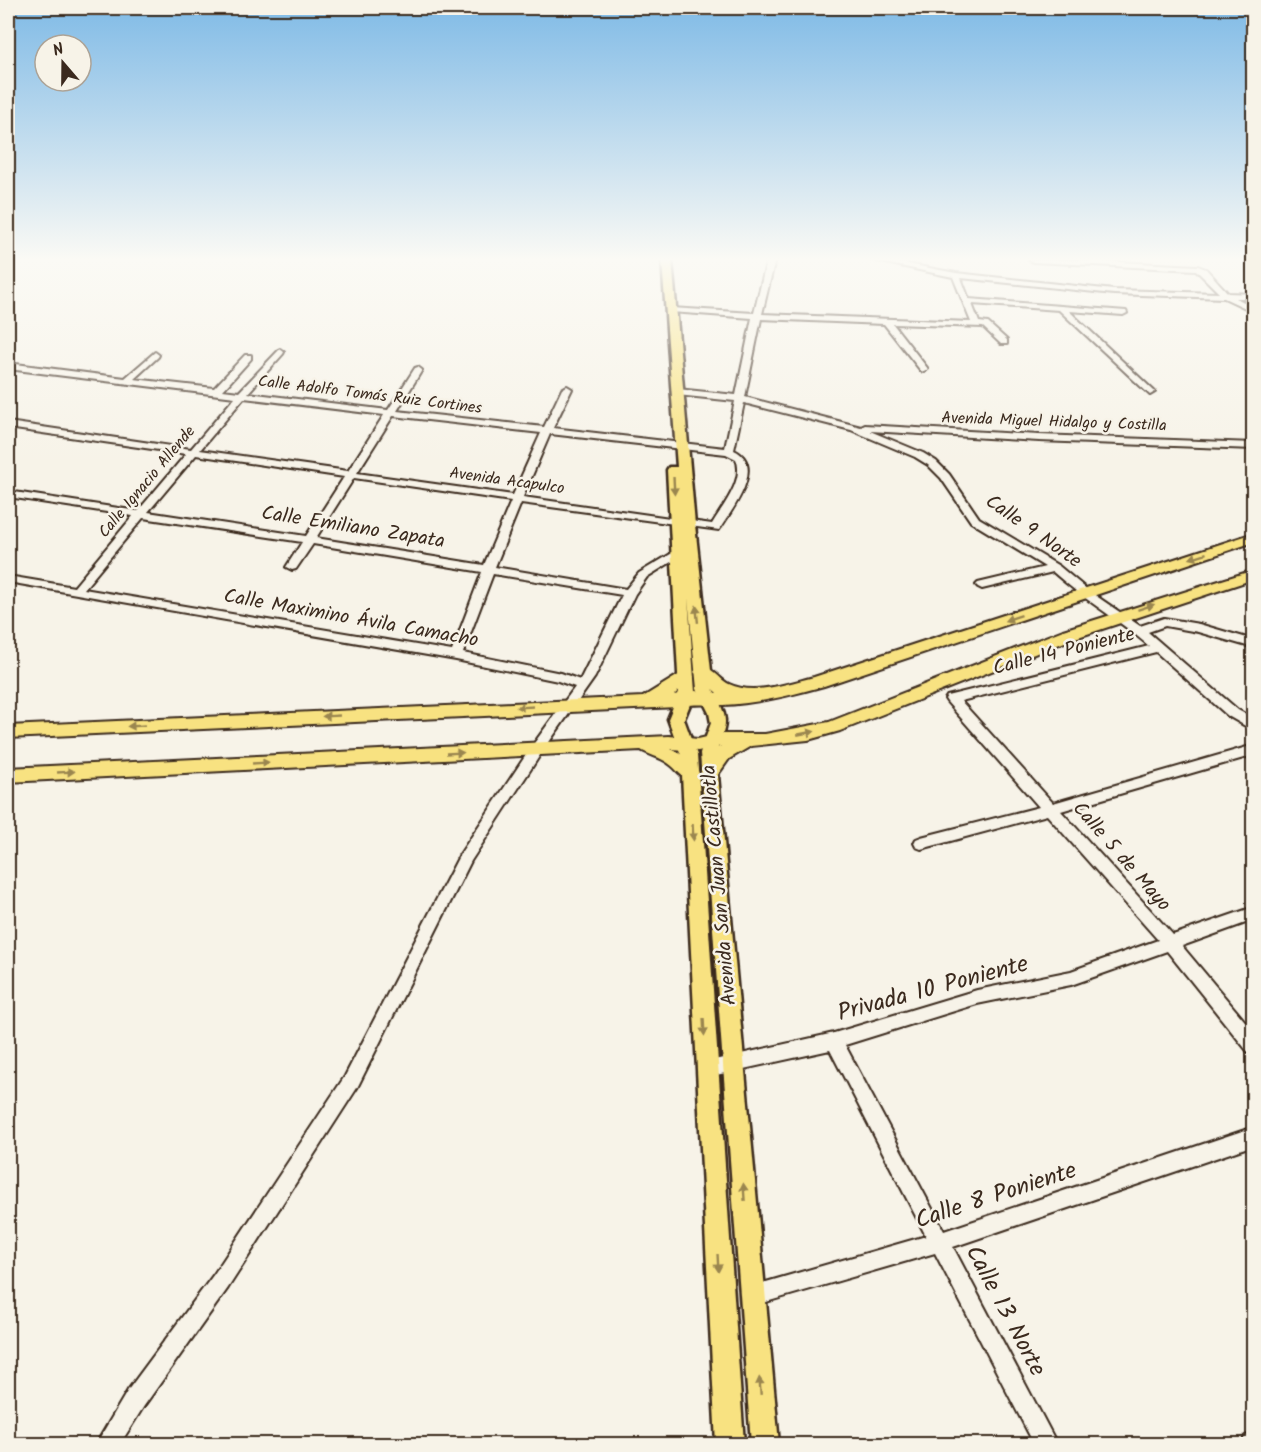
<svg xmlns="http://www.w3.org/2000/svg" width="1261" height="1452" font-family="Kalam,sans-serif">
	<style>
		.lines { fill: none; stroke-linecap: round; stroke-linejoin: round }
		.minor-casing { stroke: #3b2a1e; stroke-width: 4 }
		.major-casing { stroke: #3b2a1e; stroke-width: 5 }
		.highway-casing { stroke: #3b2a1e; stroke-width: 4 }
		.minor { fill: #f7f3e8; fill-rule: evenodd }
		.major { fill: #f8e281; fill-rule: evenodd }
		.highway { fill: #f8e281; fill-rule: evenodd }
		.oneway { fill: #9a8650 }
		.labels { text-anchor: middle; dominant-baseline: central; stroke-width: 5; stroke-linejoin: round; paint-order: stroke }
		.far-street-label { font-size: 16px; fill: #3b2a1e; stroke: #f7f3e8 }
		.street-label { font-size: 20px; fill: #3b2a1e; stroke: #f7f3e8 }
		.near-street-label { font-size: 24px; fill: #3b2a1e; stroke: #f7f3e8 }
	</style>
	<rect width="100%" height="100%" fill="#f7f3e8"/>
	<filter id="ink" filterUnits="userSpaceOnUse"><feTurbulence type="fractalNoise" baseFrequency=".0167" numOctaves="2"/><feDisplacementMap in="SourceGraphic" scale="12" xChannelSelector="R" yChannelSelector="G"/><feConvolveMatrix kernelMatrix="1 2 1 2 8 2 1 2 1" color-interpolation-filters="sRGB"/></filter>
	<g filter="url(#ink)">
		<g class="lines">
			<defs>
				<path id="minor" d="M767,260H775L762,314L971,322L953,277L871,260H887L956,273L1114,290L1219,293L1196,270L1033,262L1029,260H1078L1198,266L1206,269L1228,293L1254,294V298H1236L1254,307V312L1224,298L1114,294L961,278L969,299L1126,311L1127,313L1123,315L1069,311L1153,390L1155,392L1150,395L1059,310L972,304L979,322L988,323L1007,340V344H1001L983,327L893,324L928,369L924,372L921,371L884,324L761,319L745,397L861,427L865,425L1039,435L1254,443V449L1039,441L870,431L923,453L936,461L949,474L979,518L1059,566L1089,591L1140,626L1164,618L1199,624L1254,640V648L1198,632L1165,626L1148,632L1238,710L1254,719V731L1228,716L1156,652L961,701L1053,803L1254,745V755L1061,811L1173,935L1254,907V920L1182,946L1254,1032V1054L1248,1052L1167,951L1071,985L977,1004L845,1045L944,1231L1254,1127V1145L953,1247L1057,1444H1034L935,1253L752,1306L745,1303L742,1296L745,1289L752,1286L926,1236L830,1050L707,1077L701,1075L698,1069L701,1063L834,1033L977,990L1071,971L1158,940L1047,815L921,849L916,847L914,843L916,839L921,837L1039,807L947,702L945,699L947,696L1149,646C1118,619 1083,599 1053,572L982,589L978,587L976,585L978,583L1045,567L971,522L941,478L928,465L915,457L851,430L744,403L734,450C767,465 732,510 719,530L521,503L495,567L626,589L639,573L674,552L678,551L684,554L647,577L635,594L595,677L542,752L471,861L357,1088L228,1288L144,1406L120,1444H96L128,1390L214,1274L345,1076L460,854L532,746L575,687L558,681L456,660L8,582V576L74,587L133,516L8,497V491L138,511L186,454L8,428V422L191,449L235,397L8,369V363L125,378L155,352L159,355L158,357L134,379L214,388L245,355H251V359L223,390L239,392L280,349L284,352L283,354L248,393L388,410L415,368L418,367L422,370L397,411L544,427L562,389L567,386L572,389L553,428L725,448L735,401L677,395L672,392L677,389L736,395L752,318L671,312L667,310L671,308L754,313ZM244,398L384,415L348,471L200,450ZM393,416L541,433L513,495L357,473ZM550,434L726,454L736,459C745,480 722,507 712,524L523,497ZM196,455L344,477L306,536L148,512ZM354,478L511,501L484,565L316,538ZM143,518L302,542L286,567L292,570L296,569L313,544L482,572L452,651L84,589ZM493,574L622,595L580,680L561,673L463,653Z
					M1244,260H1252L1254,267Z
					M1253,1433L1254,1444H1242L1245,1436Z"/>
				<path id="major" d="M662,260H672L695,525L713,689C729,721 728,720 716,753L779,1444H751L700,753L711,723L709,713L697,689L688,598L695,692L684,719L697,755L744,1444H716L681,755L668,719L679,692L667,470L669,467H677Z"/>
				<path id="highway" d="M1254,533V542L824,686C792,695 756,704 723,705C706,705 695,703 677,707L8,738V726L643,697L685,671L691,673L694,677L674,695L695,691L717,693L694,672L697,668C712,664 717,678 729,684C754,696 789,683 814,677Z
					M1254,570V579L1075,638L840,731L808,740L751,746L729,759L717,776L710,778L703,776L701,771L715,749L721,746L698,751L671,749C683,754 693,762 699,773L697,778C682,782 679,770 668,763C660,757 649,755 641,750L8,782V768L669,736L698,739L720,734H765L829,722L1063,630Z"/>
			</defs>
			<use href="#minor" class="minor-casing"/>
			<use href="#major" class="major-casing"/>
			<use href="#highway" class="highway-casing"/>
			<use href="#minor" class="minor"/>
			<use href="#major" class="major"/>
			<use href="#highway" class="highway"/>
		</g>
		<defs><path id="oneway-solid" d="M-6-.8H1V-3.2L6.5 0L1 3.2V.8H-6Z" transform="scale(1.5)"/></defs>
		<g class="oneway">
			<use href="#oneway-solid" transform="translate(674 486) rotate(87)"/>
			<use href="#oneway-solid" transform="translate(1198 556) rotate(162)"/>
			<use href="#oneway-solid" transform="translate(1146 607) rotate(-18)"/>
			<use href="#oneway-solid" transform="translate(697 614) rotate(-96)"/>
			<use href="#oneway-solid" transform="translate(1013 618) rotate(161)"/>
			<use href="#oneway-solid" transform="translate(525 707) rotate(177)"/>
			<use href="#oneway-solid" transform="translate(331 716) rotate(177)"/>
			<use href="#oneway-solid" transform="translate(136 726) rotate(177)"/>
			<use href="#oneway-solid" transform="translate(806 733) rotate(-11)"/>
			<use href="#oneway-solid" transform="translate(455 753) rotate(-3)"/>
			<use href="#oneway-solid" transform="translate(261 763) rotate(-3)"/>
			<use href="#oneway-solid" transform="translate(66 772) rotate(-3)"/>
			<use href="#oneway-solid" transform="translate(693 832) rotate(87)"/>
			<use href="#oneway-solid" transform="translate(704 1027) rotate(87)"/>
			<use href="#oneway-solid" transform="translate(744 1192) rotate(-94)"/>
			<use href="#oneway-solid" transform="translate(718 1263) rotate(87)"/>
			<use href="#oneway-solid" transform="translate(760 1386) rotate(-95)"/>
		</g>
	</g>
	<linearGradient id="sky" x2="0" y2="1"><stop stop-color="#7fbae6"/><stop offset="0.56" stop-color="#fbfaf5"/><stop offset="1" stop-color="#fbfaf5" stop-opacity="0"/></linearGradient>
	<rect width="1261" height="463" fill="url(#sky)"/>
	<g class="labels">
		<g class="far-street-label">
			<text transform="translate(370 395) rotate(7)">Calle Adolfo Tomás Ruiz Cortines</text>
			<text transform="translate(1054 422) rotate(2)">Avenida Miguel Hidalgo y Costilla</text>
			<text transform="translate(507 481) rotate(8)">Avenida Acapulco</text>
			<text transform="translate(147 482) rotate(-50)">Calle Ignacio Allende</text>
		</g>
		<g class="street-label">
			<text transform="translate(353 528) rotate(9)">Calle Emiliano Zapata</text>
			<text transform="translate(1033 532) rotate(35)">Calle 9 Norte</text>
			<text transform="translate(351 619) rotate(10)">Calle Maximino Ávila Camacho</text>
			<text transform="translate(1064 652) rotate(-14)">Calle 14 Poniente</text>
			<text transform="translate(1121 857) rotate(49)">Calle 5 de Mayo</text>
			<text transform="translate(720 885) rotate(-95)">Avenida San Juan Castillotla</text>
		</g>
		<g class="near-street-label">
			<text transform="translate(933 989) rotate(-15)">Privada 10 Poniente</text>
			<text transform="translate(996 1196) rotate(-18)">Calle 8 Poniente</text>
			<text transform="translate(1005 1311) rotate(62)">Calle 13 Norte</text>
		</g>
	</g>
	<rect width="1261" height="1452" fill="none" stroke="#f7f3e8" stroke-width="30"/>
	<rect x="15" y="15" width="1231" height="1422" fill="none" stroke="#3b2a1e" stroke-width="2" filter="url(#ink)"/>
	<g transform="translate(63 63) rotate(340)"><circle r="28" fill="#f7f3e8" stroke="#aca397" stroke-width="1.5"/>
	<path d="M0-4.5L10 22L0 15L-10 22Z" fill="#3b2a1e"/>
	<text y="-9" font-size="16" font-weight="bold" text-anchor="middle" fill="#3b2a1e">N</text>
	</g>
</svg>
